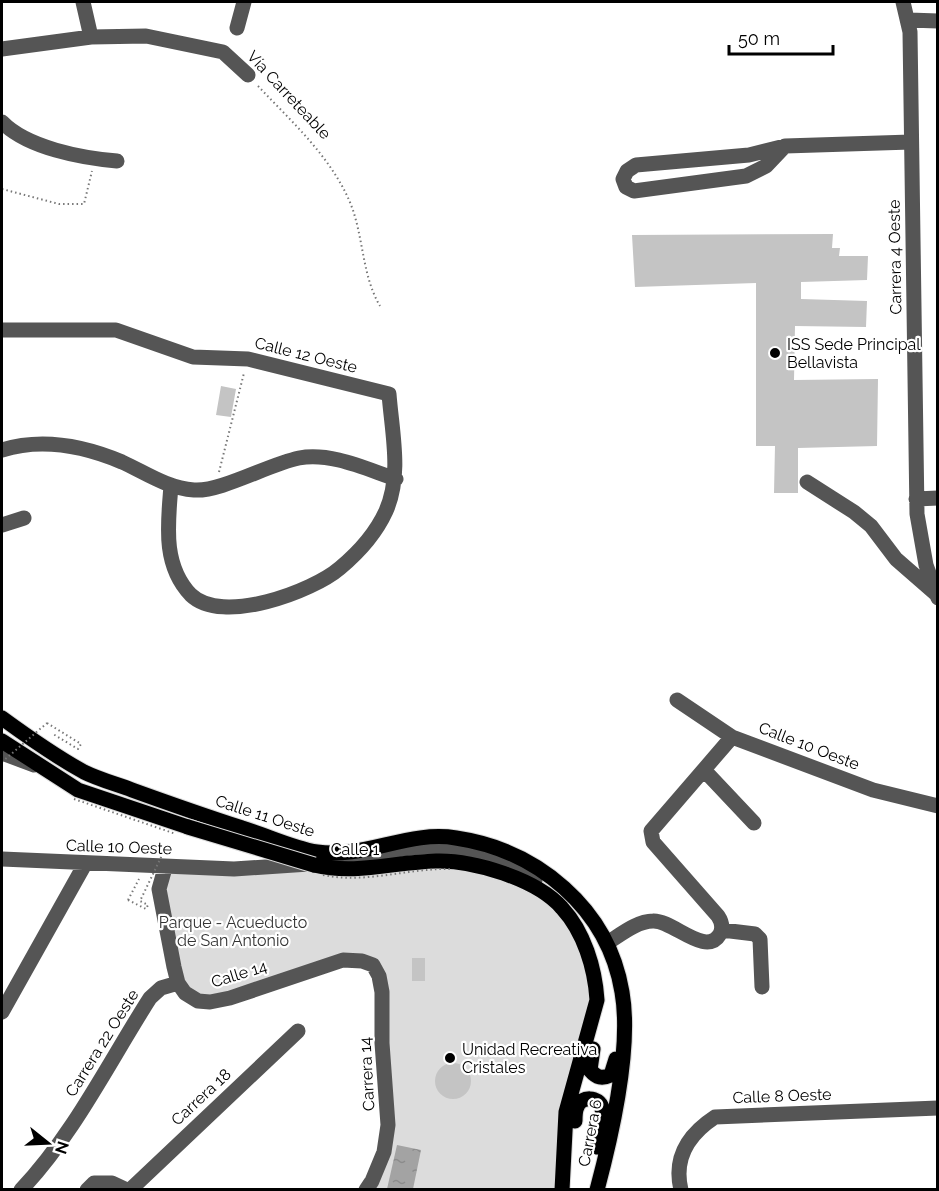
<svg xmlns="http://www.w3.org/2000/svg" width="939" height="1191" font-family="Raleway,sans-serif">
	<style>
		.green { fill: #dcdcdc }
		.water { fill: url(#water-ripples) }
		.building { fill: #c4c4c4 }
		.lines { fill: none; stroke-linecap: round; stroke-linejoin: round }
		.major-casing { stroke: #dbdbdb; stroke-width: 17 }
		.path { stroke: #777; stroke-width: 2; stroke-dasharray: 1.5 3; stroke-linecap: butt }
		.minor { stroke: #555; stroke-width: 15 }
		.major { stroke: #000; stroke-width: 15 }
		.major-bridge-casing { stroke: #dbdbdb; stroke-width: 17; stroke-linecap: butt }
		.path-bridge { stroke: #777; stroke-width: 2; stroke-dasharray: 1.5 3; stroke-linecap: butt }
		.major-bridge { stroke: #000; stroke-width: 15 }
		.poi-dot { fill: #000; stroke: #fff; stroke-width: 2 }
		.labels { text-anchor: middle; dominant-baseline: central; stroke-width: 4.5; stroke-linejoin: round; paint-order: stroke }
		.street-label { font-size: 16px; fill: #000; stroke: #fff }
		.poi-label { font-size: 16px; fill: #000; stroke: #fff; text-anchor: start }
		.park-label { font-size: 16px; fill: #333; stroke: #fff }
	</style>
	<defs>
		<pattern id="water-ripples" width="26" height="14" patternUnits="userSpaceOnUse" patternTransform="scale(1.5)"><rect width="26" height="14" fill="#a3a3a3"/><path d="M2 4q2-2 4 0t4 0M15 11q2-2 4 0t4 0" fill="none" stroke="#8b8b8b"/></pattern>
	</defs>
	<rect width="100%" height="100%" fill="#fff"/>
	<path class="green" d="M481,866L560,906L596,985L566,1112L562,1189H366L384,1152L382,992L362,961L230,998L185,993L166,924L165,868Z"/>
	<path class="water" d="M397,1145L421,1150L413,1189H387Z"/>
	<path class="building" d="M833,234L832,248H840L839,256H868L867,280L801,282V299L867,301L866,327L795,326L794,380L878,379L877,446L798,448V493H774L775,446H756V283L635,287L632,235Z
		M221,386L236,389L231,417L216,415Z
		M412,958H425V981H412Z
		M435 1081a18 18 0 1 1 36 0a18 18 0 1 1-36 0Z"/>
	<g class="lines">
		<defs>
			<path id="major" d="M2,718C28,737 55,756 84,772C98,779 116,784 132,790C168,803 205,816 242,828C266,835 292,848 317,852C364,859 409,830 456,838C537,850 608,908 622,992C632,1049 612,1134 597,1190
				M2,741L78,790L188,827
				M314,865C356,875 394,862 436,861C473,860 537,879 562,908C584,932 595,968 597,1000L566,1112L562,1190
				M593,1049L590,1070C597,1078 602,1079 611,1075L616,1059
				M575,1121C575,1117 575,1111 577,1107C581,1096 599,1096 602,1108C604,1119 599,1136 597,1147"/>
		</defs>
		<use href="#major" class="major-casing"/>
		<path class="path" d="M258,86C291,121 329,155 349,200C364,234 361,274 380,306
			M2,189L59,204H84L92,171
			M219,472L244,373
			M47,723L81,744L78,749L53,734
			M166,847L174,851
			M128,900L139,879"/>
		<path class="minor" d="M83,2L91,37
			M903,2L910,32L917,514L926,565L938,598
			M909,20L938,21
			M237,28L244,2
			M2,49L91,37L146,36L223,52L248,75
			M2,122C27,148 82,158 117,161
			M785,146L766,166L746,176L634,191L626,187L623,179L627,171L636,165L749,155L785,146L911,142
			M2,330H116L193,357L248,359L389,394C392,433 402,475 386,511C376,533 358,553 340,568C312,592 222,625 191,595C162,565 168,523 171,486
			M2,450C41,438 84,446 122,462C146,473 167,488 194,490C221,492 269,464 299,458C331,452 366,469 396,479
			M807,482L854,512L871,526L896,559L935,593
			M916,499L938,498
			M2,525L24,518
			M677,700L732,737L873,790L938,806
			M2,753L34,765
			M704,770L754,823
			M2,859L234,869L309,864
			M333,862C357,861 378,853 402,849C451,841 493,857 535,880
			M165,868L159,889L174,967L178,983L185,993L198,1001L210,1002L230,998L343,960L362,961L373,965L379,976L382,992V1043L388,1125L384,1152L372,1181L366,1190
			M722,930L755,934L760,939L762,987
			M607,943C620,935 637,921 653,921C673,920 706,958 720,934C723,928 722,922 718,916L653,842L651,831L732,737
			M2,1012L85,864
			M21,1190C74,1134 109,1062 150,998L161,988L178,983
			M87,1190L94,1183H112L127,1190
			M130,1190L298,1031
			M681,1190C673,1157 689,1134 715,1117L938,1108"/>
		<use href="#major" class="major"/>
		<defs>
			<path id="major-bridge" d="M188,827L314,865"/>
		</defs>
		<use href="#major-bridge" class="major-bridge-casing"/>
		<path class="path-bridge" d="M2,762L47,723
			M74,799L176,834
			M323,875C366,884 408,868 451,869
			M128,900L146,909L148,905L140,901L166,847"/>
		<use href="#major-bridge" class="major-bridge"/>
	</g>
	<g class="poi-dot">
		<circle cx="775" cy="353" r="6"/>
		<circle cx="450" cy="1058" r="6"/>
	</g>
	<g class="labels">
		<g class="street-label">
			<text transform="translate(289 95) rotate(47)">Vía Carreteable</text>
			<text transform="translate(895 257) rotate(-91)">Carrera 4 Oeste</text>
			<text transform="translate(306 355) rotate(14)">Calle 12 Oeste</text>
			<text transform="translate(809 746) rotate(21)">Calle 10 Oeste</text>
			<text transform="translate(265 816) rotate(18)">Calle 11 Oeste</text>
			<text transform="translate(119 847) rotate(2)">Calle 10 Oeste</text>
			<text x="355" y="849">Calle 1</text>
			<text transform="translate(239 974) rotate(-17)">Calle 14</text>
			<text transform="translate(102 1043) rotate(-58)">Carrera 22 Oeste</text>
			<text transform="translate(367 1074) rotate(-93)">Carrera 14</text>
			<text transform="translate(782 1096) rotate(-2)">Calle 8 Oeste</text>
			<text transform="translate(201 1097) rotate(-43)">Carrera 18</text>
			<text transform="translate(590 1133) rotate(-79)">Carrera 6</text>
		</g>
		<g class="poi-label">
			<text x="787" y="344">ISS Sede Principal<tspan x="787" dy="18">Bellavista</tspan></text>
			<text x="462" y="1049">Unidad Recreativa<tspan x="462" dy="18">Cristales</tspan></text>
		</g>
		<g class="park-label">
			<text x="233" y="922">Parque - Acueducto<tspan x="233" dy="18">de San Antonio</tspan></text>
		</g>
	</g>
	<rect width="939" height="1191" fill="none" stroke="#000000" stroke-width="6"/>
	<g transform="translate(48 1143) rotate(108)" stroke="#ffffff" stroke-width="4.5" paint-order="stroke">
	<path d="M0-4.5L10 22L0 15L-10 22Z" fill="#000000"/>
	<text y="-9" font-size="16" font-weight="bold" text-anchor="middle" fill="#000000">N</text>
	</g>
	<path d="M729 45v9h104v-9" fill="none" stroke="#000000" stroke-width="3"/>
	<text x="738" y="45" font-size="18" fill="#000000" stroke="#ffffff" stroke-width="4.5" paint-order="stroke">50 m</text>
</svg>
